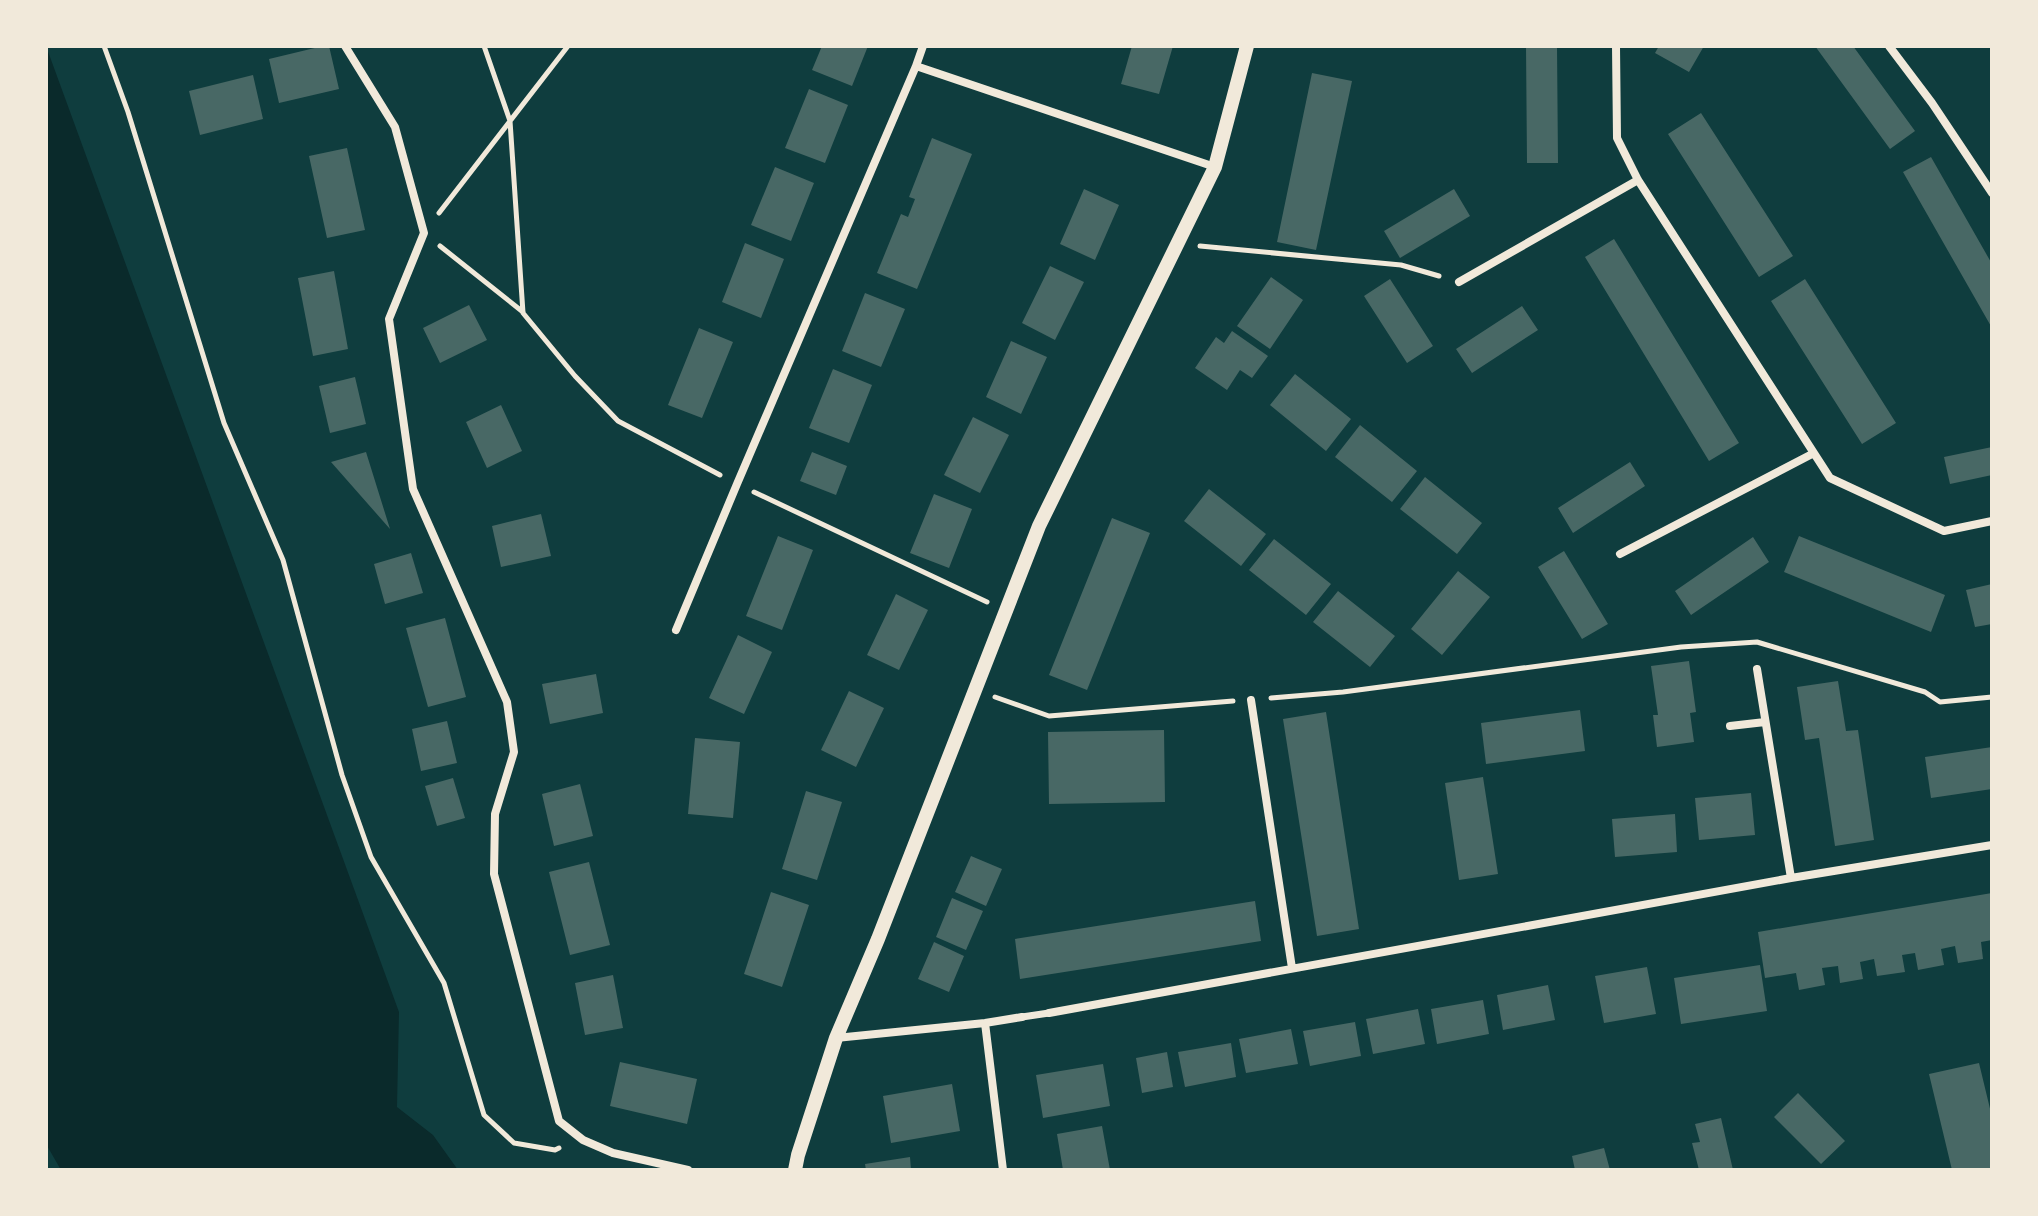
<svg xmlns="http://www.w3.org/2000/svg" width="2038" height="1216" font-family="'Alegreya Sans',sans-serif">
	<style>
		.water { fill: #0a2a2b }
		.building { fill: #486865 }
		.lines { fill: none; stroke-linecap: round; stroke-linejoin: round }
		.path { stroke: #f1e9da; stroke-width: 5 }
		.pedestrian { stroke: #f1e9da; stroke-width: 7 }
		.minor { stroke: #f1e9da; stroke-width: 8 }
		.tertiary { stroke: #f1e9da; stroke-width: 14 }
	</style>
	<rect width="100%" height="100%" fill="#0f3d3e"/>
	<path class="water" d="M46,46L399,1012L397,1107L433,1135L458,1170H61L46,1144Z"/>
	<path class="building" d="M323,46H329L339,89L279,103L269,59Z
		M822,46H868L852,86L812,70Z
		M1132,46H1173L1159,94L1121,84Z
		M1526,46H1557L1558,163H1527Z
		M1659,46H1704L1689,72L1655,53Z
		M1815,46H1853L1915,131L1890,149Z
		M1312,73L1352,81L1316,250L1277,242Z
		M253,75L263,119L200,135L189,91Z
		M809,89L848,105L825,163L785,148Z
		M1701,113L1793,256L1759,277L1668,134Z
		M932,138L972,154L917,289L877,273L901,214L908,217L915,199L909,197Z
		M347,148L365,230L327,238L309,156Z
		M1931,157L1992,264V328L1903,172Z
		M775,167L814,183L791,241L751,225Z
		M1084,189L1119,205L1095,260L1060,244Z
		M1454,189L1470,216L1400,258L1384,231Z
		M1614,239L1739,443L1709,461L1585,257Z
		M745,243L784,259L761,318L722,302Z
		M1050,266L1084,282L1055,340L1022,323Z
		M334,271L348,349L313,356L298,278Z
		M1271,277L1303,300L1270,349L1237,326Z
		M1390,279L1433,346L1407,363L1364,296Z
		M1805,279L1896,423L1862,444L1771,301Z
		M865,293L905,309L881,367L842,351Z
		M469,305L487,340L440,363L423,328Z
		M1522,306L1538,330L1472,373L1456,349Z
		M699,328L733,342L702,418L668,405Z
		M1232,331L1268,356L1252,378L1240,370L1227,390L1195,368L1216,337L1224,343Z
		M1011,341L1047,357L1021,414L986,397Z
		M833,369L872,385L849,443L809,428Z
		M1295,374L1351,419L1326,451L1270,405Z
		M355,377L366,424L330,433L319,386Z
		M501,405L522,451L487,468L466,422Z
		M973,417L1009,435L980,493L944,475Z
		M1360,425L1417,471L1392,502L1335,457Z
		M1992,447V475L1950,484L1944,457Z
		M366,452L390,529L331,462Z
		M812,452L847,466L836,495L800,481Z
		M1630,462L1645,486L1573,533L1558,508Z
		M1425,477L1482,523L1457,554L1400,509Z
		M1209,489L1266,534L1241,566L1184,521Z
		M934,494L972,509L949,568L910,553Z
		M541,514L551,556L501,567L492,526Z
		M1112,518L1150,533L1087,690L1049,675Z
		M778,536L813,550L782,630L746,616Z
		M1799,536L1945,595L1931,632L1784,572Z
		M1753,537L1769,562L1691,615L1675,591Z
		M1274,539L1331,584L1306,615L1249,570Z
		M1564,551L1608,624L1582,639L1538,567Z
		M411,553L423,593L385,604L374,564Z
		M1458,571L1490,597L1442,655L1411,629Z
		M1992,584V624L1975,627L1966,590Z
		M1338,591L1395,636L1370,667L1313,622Z
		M896,594L928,610L899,670L867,655Z
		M445,618L466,697L428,707L406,628Z
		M738,635L772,652L744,714L709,698Z
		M1689,661L1696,712L1690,713L1694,742L1657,747L1653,715H1658L1651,666Z
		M596,674L603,713L550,724L542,684Z
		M1838,681L1846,731L1858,730L1874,840L1835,846L1819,738L1805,740L1797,687Z
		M849,691L884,708L856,767L821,750Z
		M1580,710L1585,751L1486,764L1481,723Z
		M1326,712L1359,929L1317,936L1283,719Z
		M447,721L457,763L421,771L412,729Z
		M1164,730L1165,802L1049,804L1048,732Z
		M695,738L740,742L733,818L688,814Z
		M1992,747V789L1931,798L1925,757Z
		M1483,777L1498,874L1459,880L1445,783Z
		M453,778L465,818L437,826L425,786Z
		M580,784L593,836L554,846L542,794Z
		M806,791L842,802L817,880L782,869Z
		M1751,793L1755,835L1699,840L1695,798Z
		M1675,814L1677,852L1615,857L1612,819Z
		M971,856L1002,869L986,906L955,892Z
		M589,862L610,945L570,955L549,872Z
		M771,892L809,905L782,987L744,974Z
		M1992,893V940L1981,942L1983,959L1958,963L1955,946L1941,949L1944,965L1918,970L1915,953L1902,955L1905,972L1877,976L1874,959L1860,962L1863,979L1840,983L1838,966L1822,968L1825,985L1799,990L1796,973L1765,978L1758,932Z
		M952,898L983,911L966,950L936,937Z
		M1255,901L1261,941L1020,979L1015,939Z
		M934,942L964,956L949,992L918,979Z
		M1760,965L1767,1011L1681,1024L1674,978Z
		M1647,967L1656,1014L1604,1023L1595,976Z
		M613,975L623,1028L585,1035L575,983Z
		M1548,985L1555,1020L1503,1030L1497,995Z
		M1483,1000L1489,1034L1437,1044L1431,1009Z
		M1418,1009L1425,1044L1373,1054L1366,1019Z
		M1355,1022L1361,1056L1310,1066L1303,1031Z
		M1291,1029L1298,1064L1246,1073L1239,1039Z
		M1231,1043L1236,1077L1185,1087L1178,1052Z
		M1167,1052L1173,1087L1142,1093L1136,1058Z
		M620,1062L697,1079L687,1124L610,1106Z
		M1979,1063L1992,1117V1170H1952L1929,1074Z
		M1103,1064L1110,1106L1043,1118L1036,1075Z
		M952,1084L960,1131L891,1143L883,1096Z
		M1798,1093L1845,1141L1821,1164L1774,1117Z
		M1721,1118L1733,1170H1699L1692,1143L1700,1142L1695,1124Z
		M1102,1126L1110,1170H1063L1057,1134Z
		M1604,1148L1610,1170H1575L1572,1156Z
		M910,1157L911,1170H866L865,1164Z"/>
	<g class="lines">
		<path class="path" d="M104,46L128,112L224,423L283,560L342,775L371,857L444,983L484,1115L514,1143L555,1150L559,1148
			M484,46L510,121L523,313L575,376L618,421L720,475
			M439,213L568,46
			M440,246L523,312
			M1200,246L1401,265L1439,276
			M754,492L987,602
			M995,697L1049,716L1233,701
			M1271,698L1343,692L1681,647L1757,642L1925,692L1940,702L1992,697"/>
		<path class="pedestrian" d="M1022,1017L1049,1013"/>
		<path class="minor" d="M345,46L395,127L424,233L389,319L413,489L507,702L514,752L495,814L494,874L559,1121L583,1140L613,1153L688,1170
			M1616,46L1617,138L1638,180L1830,478L1944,531L1992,521
			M1889,46L1932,103L1992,193
			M916,66L1215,167
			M1459,282L1638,180
			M1620,554L1814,453
			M676,630L737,484L916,66L923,46
			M1757,669L1791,878
			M1251,700L1292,968
			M1730,726L1765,722
			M1049,1013L1791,878L1992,845
			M985,1023L1003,1170
			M836,1038L985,1023L1022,1017"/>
		<path class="tertiary" d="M795,1170L798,1155L836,1038L878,939L1039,526L1215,167L1247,46"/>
	</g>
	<rect width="2038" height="1216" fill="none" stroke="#f1e9da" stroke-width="96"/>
</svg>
